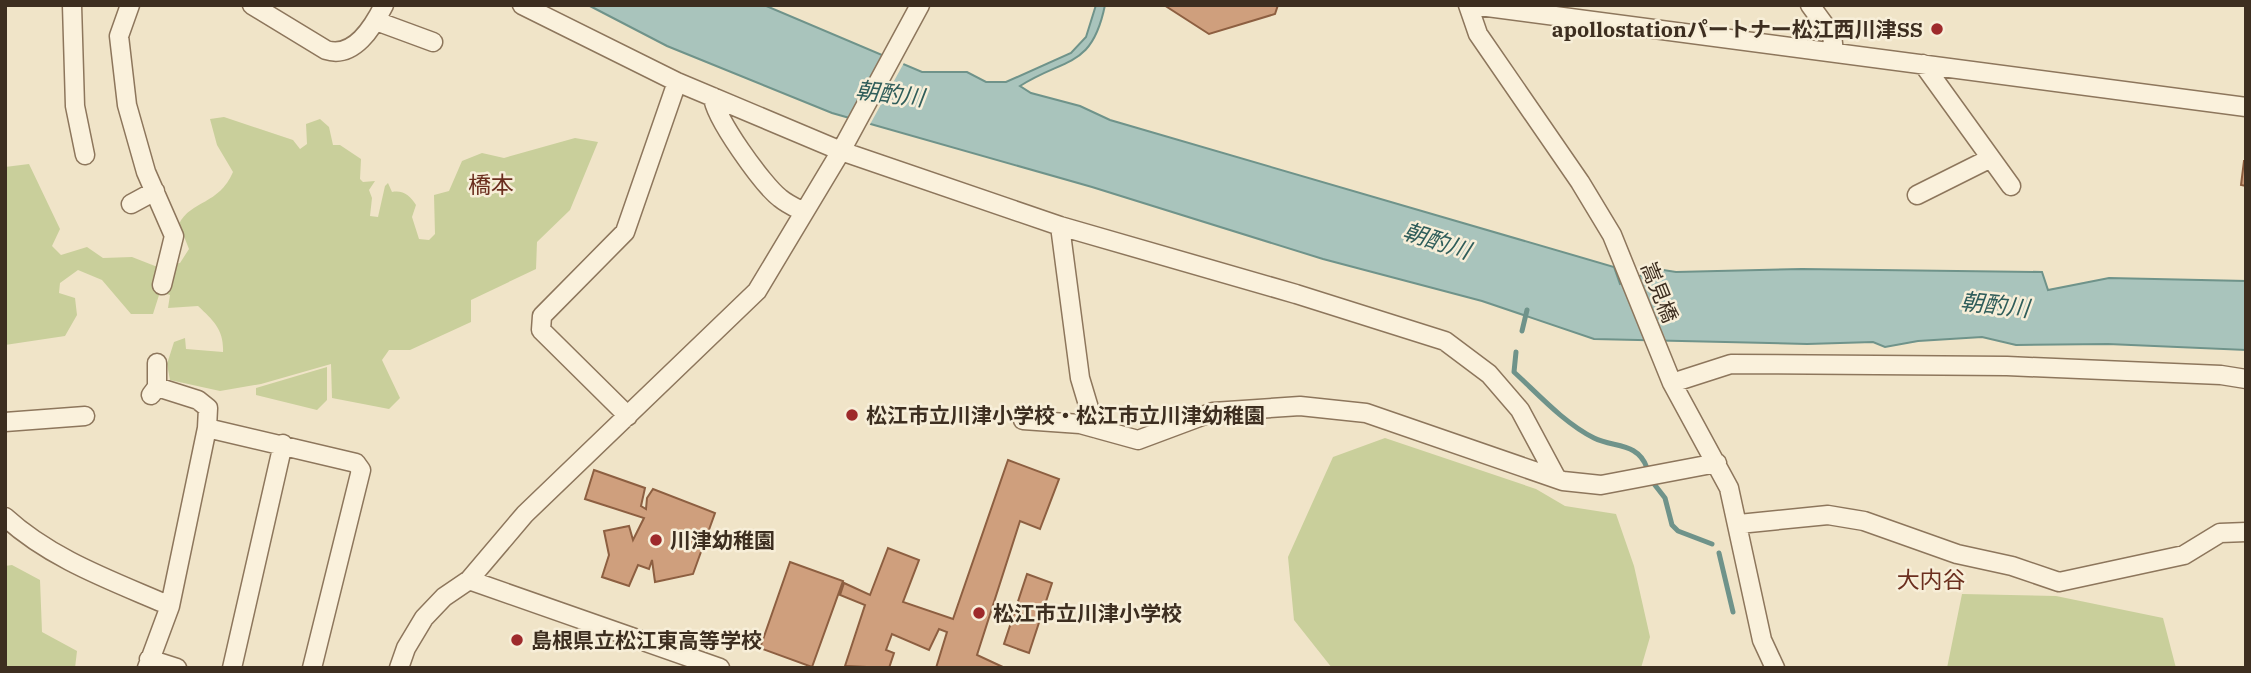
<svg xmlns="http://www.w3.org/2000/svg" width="2251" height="673" font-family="'IBM Plex Serif','Noto Sans JP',serif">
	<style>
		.green { fill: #c9cf9b }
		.water { fill: #a9c4bc; stroke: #6f938a; stroke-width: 2 }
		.pier { fill: #f0e4c8 }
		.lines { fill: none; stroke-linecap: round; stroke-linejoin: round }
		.stream { stroke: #6f938a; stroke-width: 5 }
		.building { fill: #cf9f7d; stroke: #8d5f41; stroke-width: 2 }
		.minor-casing { stroke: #8d765c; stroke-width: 21 }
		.minor { stroke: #faf1dc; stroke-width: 18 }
		.poi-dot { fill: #9e2a2b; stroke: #f7eed8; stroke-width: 2.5 }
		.labels { text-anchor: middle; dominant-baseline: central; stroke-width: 5; stroke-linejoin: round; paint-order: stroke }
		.poi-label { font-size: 21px; font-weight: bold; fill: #3d2e20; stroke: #f7eed8; text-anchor: start }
		.street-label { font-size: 21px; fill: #3d2e20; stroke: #f7eed8 }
		.water-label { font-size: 23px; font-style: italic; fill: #2f5d5a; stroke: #f7eed8 }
		.neighbourhood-label { font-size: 23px; fill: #6b2e1e; stroke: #f7eed8 }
	</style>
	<rect width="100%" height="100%" fill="#f0e4c8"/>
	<path class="green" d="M224,117L293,140L300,149L307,144L306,124L320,119L329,127L333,145H340L361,159L360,179L363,182L375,181L369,190L372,198L370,216L378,217L385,186L388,183L392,192C404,190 410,196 416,205L412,217L419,239L429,240L435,234L434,195L449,191L462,161L482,153L504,158L575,138L598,142L570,210L537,242L536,269L471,300V322L410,350H389L382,360L400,398L389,409L332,398L331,364L261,384L220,391L170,380L167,364L174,342L185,338L186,349L223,352C224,330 214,321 198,306L168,308L170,295L160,292L153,314H131L102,280L78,270L60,283L59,293L75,298L77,315L65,336L5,345V167L29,164L60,229L52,246L61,255L87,247L103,258L132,257L155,266L180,263L189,249L179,224C191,200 219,205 233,172L217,145L210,119Z
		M327,367V400L317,410L256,395V388Z
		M1385,438L1536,489L1565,506L1616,514L1634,566L1650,637L1641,668H1332L1294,620L1288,557L1333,457Z
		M12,565L40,580L42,632L77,651L75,668H5V566Z
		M1962,594L2056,596L2163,618L2176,668H1947Z"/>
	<path class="water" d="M588,5H764L922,72H967L986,82H1006L1071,53L1086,37L1096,5H1105C1092,69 1065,57 1020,86L1031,93L1080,106L1110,120L1614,267L1620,284L1657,269L1676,272L1802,269L2042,272L2048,290L2109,278L2246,281V350L2108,344L2016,345L1982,337L1918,341L1885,347L1873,342L1807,344L1594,339L1482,301L1323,259L1092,187L832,113L667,46Z"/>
	<path class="pier" d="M885,55L905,61L868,128L848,121Z"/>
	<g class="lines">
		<path class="stream" d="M1522,331L1527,310
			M1516,352L1514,372C1538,394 1564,423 1594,438C1614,448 1638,442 1647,468
			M1651,480L1665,498L1672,525L1678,531L1712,544
			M1719,553L1733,612"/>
	</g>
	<path class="building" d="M1164,5H1278L1275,14L1209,34Z
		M2244,161H2246V186L2241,185Z
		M1008,460L1059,479L1040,529L1020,521L977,655L1005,668H936L947,632L939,629L929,650L892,634L886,650L894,653L889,668L845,666L865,605L840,595L844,583L870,595L888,548L919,560L903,602L953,619Z
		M594,470L645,488L641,506L646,509L647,498L653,489L715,513L693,574L655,582L652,560L649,569L638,565L629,586L602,577L609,555L604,531L629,526L633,540L644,518L585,499Z
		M790,562L843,581L812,667L760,648Z
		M1027,574L1052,583L1029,653L1004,644Z"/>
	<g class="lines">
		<defs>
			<path id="minor" d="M72,5L75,106L85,155
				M130,5L119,36L127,105L146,172L174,236L162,285
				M252,5L326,50C354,59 373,27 384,5
				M522,5L677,82L841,151L1060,226
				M1468,5L1478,34L1580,182L1612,235L1672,383L1729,488L1762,640L1775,668
				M1472,5L2246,107
				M1810,5L1832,35L1834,52
				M376,21L433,42
				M1923,64L2011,186
				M713,97C714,117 763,185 780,198C787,204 796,208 804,212
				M1917,195L1991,158
				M131,204L155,191
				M1672,383L1731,364L2007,366L2221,375L2246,379
				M157,387L198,400L208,408L207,428
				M151,395L157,387V363
				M628,416L541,330L542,316L625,232L677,82
				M1023,420L1080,424L1138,440L1213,412L1300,406L1366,413L1563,481L1601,485L1717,463
				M5,422L85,416
				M1095,428L1080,378L1060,226L1296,294L1445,341L1489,374L1520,410L1557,479
				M5,517C52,560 113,581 170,606
				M1739,524L1828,515L1864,521L1957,554L2012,566L2059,582L2184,555L2220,533L2246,532
				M469,580L720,668
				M149,659L177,668
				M147,668L170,606L207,428L356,463L361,470L312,668
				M232,668L283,444
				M399,668L406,648L424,618L444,597L469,580L525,514L757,291L841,151L920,5"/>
		</defs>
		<use href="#minor" class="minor-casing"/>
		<use href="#minor" class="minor"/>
	</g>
	<g class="poi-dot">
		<circle cx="1937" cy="29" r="7"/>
		<circle cx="852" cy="415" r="7"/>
		<circle cx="656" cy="540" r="7"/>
		<circle cx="979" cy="613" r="7"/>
		<circle cx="517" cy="640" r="7"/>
	</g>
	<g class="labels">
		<g class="poi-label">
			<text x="1923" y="29" text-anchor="end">apollostationパートナー松江西川津SS</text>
			<text x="866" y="415">松江市立川津小学校・松江市立川津幼稚園</text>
			<text x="670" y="540">川津幼稚園</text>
			<text x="993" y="613">松江市立川津小学校</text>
			<text x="531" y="640">島根県立松江東高等学校</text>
		</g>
		<g class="street-label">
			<text transform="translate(1660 292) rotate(68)">嵩見橋</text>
		</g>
		<g class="water-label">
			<text transform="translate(890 93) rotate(7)">朝酌川</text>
			<text transform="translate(1437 240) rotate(18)">朝酌川</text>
			<text transform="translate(1995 304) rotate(6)">朝酌川</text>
		</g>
		<g class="neighbourhood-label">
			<text x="491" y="184">橋本</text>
			<text x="1931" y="579">大内谷</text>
		</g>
	</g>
	<rect width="2251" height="673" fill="none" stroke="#3d2e20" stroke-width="14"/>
</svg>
